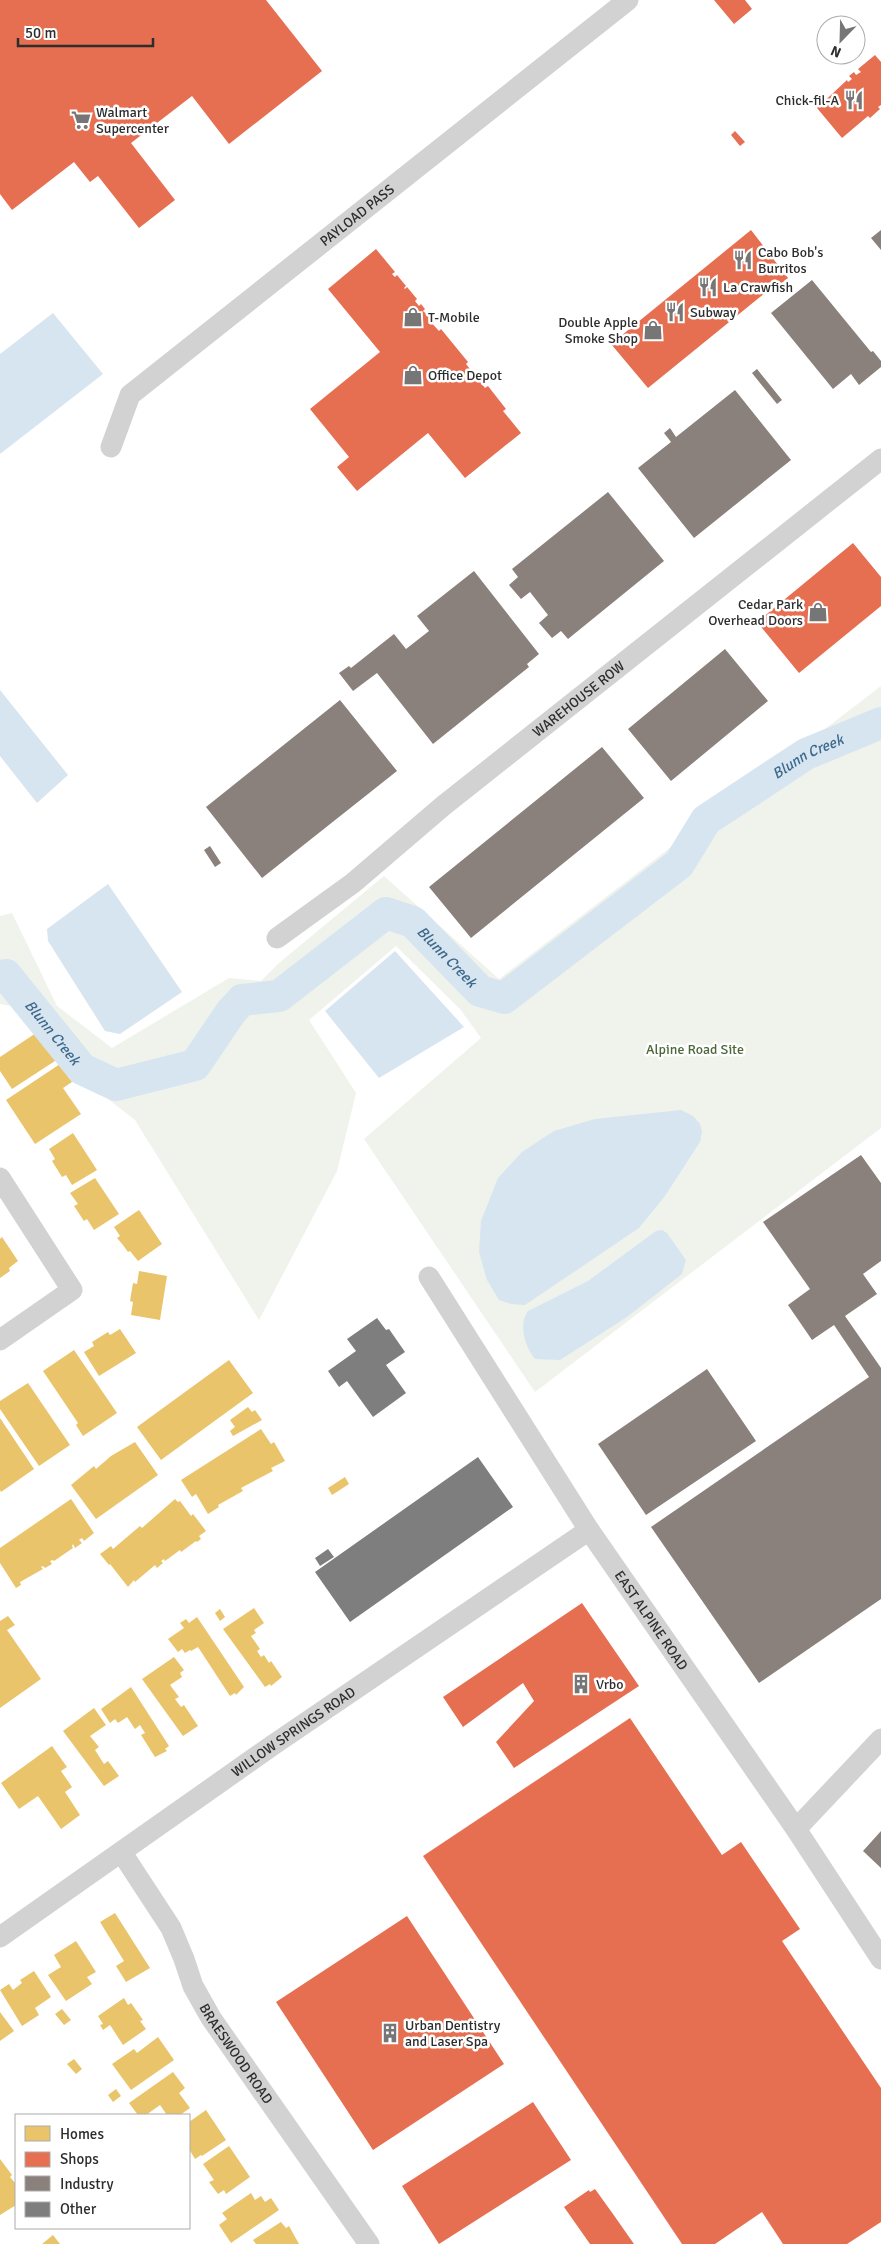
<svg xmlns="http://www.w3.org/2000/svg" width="881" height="2244" font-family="Signika,sans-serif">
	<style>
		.green { fill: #eff3eb }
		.water { fill: #d7e5f0 }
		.homes { fill: #e9c46a }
		.shops { fill: #e76f51 }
		.industry { fill: #8a817c }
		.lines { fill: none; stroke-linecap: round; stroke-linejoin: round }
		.river { stroke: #d7e5f0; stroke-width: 32 }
		.building { fill: #7e7e7e }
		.minor { stroke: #d2d2d2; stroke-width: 21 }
		.labels { text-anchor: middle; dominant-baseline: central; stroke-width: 5; stroke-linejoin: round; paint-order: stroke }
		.poi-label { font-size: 14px; fill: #2d2d2d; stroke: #fff; text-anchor: start }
		.street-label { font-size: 14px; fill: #2d2d2d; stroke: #fff }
		.park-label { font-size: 14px; fill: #4d673b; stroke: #fff }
		.water-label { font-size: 15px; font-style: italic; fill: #3d698c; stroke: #fff }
	</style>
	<rect width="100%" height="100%" fill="#fff"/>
	<path class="green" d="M881,686V1128L535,1392L364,1139L481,1038L460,1009L396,946L309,1020L356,1093L337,1171L259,1320L135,1120L72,1071L23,1008L0,1004V916L12,913L57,1006L112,1048L229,978L261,981L279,963L384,876L499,979Z"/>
	<path class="water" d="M53,313L103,374L0,454V354Z
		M0,690L68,775L37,803L0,756Z
		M108,884L182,992L120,1034L105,1031L48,941L47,929Z
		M395,951L464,1027L379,1078L325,1011Z
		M681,1110L693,1116L700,1124L702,1131L700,1142L665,1196L639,1228L525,1305L511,1304L499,1300L487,1280L479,1252L481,1221L498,1178L522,1152L554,1131L595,1119Z
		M662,1230L667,1233L686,1260L682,1274L627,1317L560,1360L535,1359C525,1347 518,1324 528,1311L588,1281L656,1231Z"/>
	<path class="homes" d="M39,1031L58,1059L12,1089L0,1071V1057Z
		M60,1064L72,1082L63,1088L81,1114L35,1144L6,1100Z
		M73,1133L97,1170L72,1185L66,1175L62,1177L52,1161L55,1159L49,1149Z
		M95,1178L119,1214L94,1230L87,1219L84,1221L74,1206L78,1204L70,1193Z
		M139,1210L162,1244L138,1261L130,1251L128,1252L123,1245L117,1238L120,1236L114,1227Z
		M2,1237L18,1261L9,1268L10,1271L0,1278V1239Z
		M139,1271L167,1276L160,1320L131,1315L133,1302L130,1301L133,1283L137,1284Z
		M120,1329L136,1353L99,1376L84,1352L94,1346L92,1342L108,1332L110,1335Z
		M74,1350L117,1413L83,1436L76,1425L78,1423L43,1371Z
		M229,1360L253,1393L161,1460L137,1427Z
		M28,1383L70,1445L39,1466L0,1409V1401Z
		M248,1407L252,1412L255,1410L262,1420L233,1436L230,1431L235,1427L230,1420Z
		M0,1418L34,1469L1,1492L0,1490Z
		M261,1429L271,1444L274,1442L285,1461L271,1468L273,1471L241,1488L243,1491L218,1505L219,1507L208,1514L196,1494L192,1497L181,1480Z
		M135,1442L158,1475L96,1519L71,1485L94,1466L96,1469L111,1456Z
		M345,1477L349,1484L332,1495L328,1488Z
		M71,1499L94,1533L84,1541L82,1538L79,1540L82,1543L75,1548L73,1544L72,1546L73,1548L54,1561L53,1560L50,1561L52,1564L45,1568L43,1566L41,1567L43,1569L20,1582L21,1585L16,1588L0,1563V1548Z
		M175,1499L178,1502L180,1501L191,1516L193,1514L206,1531L199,1536L201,1539L197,1542L196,1541L181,1552L180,1550L165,1561L164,1559L161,1561L163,1563L157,1568L155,1565L135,1582L134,1580L128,1587L110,1564L109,1565L100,1554L111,1546L113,1549L140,1526L142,1528Z
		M254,1608L264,1623L254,1630L256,1633L251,1636L260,1649L257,1651L261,1657L264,1655L269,1663L271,1661L282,1677L271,1686L270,1684L265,1687L223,1629Z
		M220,1609L225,1617L220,1621L215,1613Z
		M8,1616L15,1625L7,1630L41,1679L0,1708V1621Z
		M197,1617L244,1687L236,1695L235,1693L230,1696L198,1647L191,1651L190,1650L185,1653L182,1649L178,1652L168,1639L184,1628L180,1623L186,1619L189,1623Z
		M174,1657L184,1670L180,1673L182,1677L170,1685L179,1697L175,1699L181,1707L184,1705L198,1726L183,1736L142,1679Z
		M131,1687L169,1746L165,1749L167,1751L155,1757L141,1735L145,1733L140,1725L135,1729L127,1717L118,1723L115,1719L110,1723L101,1709Z
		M94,1708L106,1725L90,1736L99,1747L95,1750L104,1764L108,1761L119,1776L104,1786L63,1731Z
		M52,1746L67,1767L61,1771L72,1787L65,1792L80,1815L61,1829L38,1796L19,1809L1,1783Z
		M115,1913L150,1968L126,1982L116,1966L124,1961L100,1922Z
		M76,1941L96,1972L87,1977L92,1984L66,2001L48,1975L61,1967L54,1955Z
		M34,1971L51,1997L35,2008L39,2015L22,2026L0,1990L9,1984L13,1990L22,1983L20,1980Z
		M124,1998L128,2005L131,2003L143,2020L140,2021L146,2029L123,2045L110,2025L103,2030L100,2025L103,2024L98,2016Z
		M62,2009L71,2020L64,2025L55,2014Z
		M0,2012L14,2031L0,2041Z
		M158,2037L174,2060L131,2090L112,2064L134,2049L137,2053Z
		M74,2059L82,2069L76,2074L67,2064Z
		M173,2072L185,2088L179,2093L190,2108L180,2115H167L160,2105L146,2115H138L129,2103Z
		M116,2089L121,2096L113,2102L108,2095Z
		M206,2110L226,2140L202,2156L201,2155L195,2159L189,2149V2122Z
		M229,2146L250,2177L226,2194L224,2190L218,2194L209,2182L214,2180L203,2164Z
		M0,2159L12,2175L10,2177L16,2184V2205L0,2215Z
		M251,2193L255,2200L261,2196L265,2202L271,2198L279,2210L231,2243L219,2225L227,2219L222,2213Z
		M281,2222L286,2228L289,2226L299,2244H256L253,2240Z
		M53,2235L60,2244H42Z"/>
	<path class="shops" d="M0,0H266L322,71L229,144L192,96L131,143L175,200L139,228L98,176L90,182L74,162L12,210L0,194Z
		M714,0H745L752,9L734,24Z
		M875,55L881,62V105L878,107L880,109L870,118L868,116L842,138L817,108L847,80L848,82L852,79L849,76L854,72L856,75L861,72L858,69Z
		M735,131L745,142L740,146L731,135Z
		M751,230L788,278L768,294L766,292L648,388L611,344Z
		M376,249L395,272L392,274L395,277L397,275L406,286L404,288L405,289L407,287L417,299L415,301L419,306L421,304L425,309L423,311L431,318L429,320L439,331L441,329L468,362L466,364L485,388L488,386L506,409L503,411L521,433L465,478L428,433L357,491L337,467L349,457L310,409L380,352L328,289Z
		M853,543L881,577V606L799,673L757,622Z
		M582,1603L639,1686L514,1768L496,1742L534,1701L523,1683L463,1727L443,1697Z
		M630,1718L722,1855L741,1842L800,1929L782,1941L881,2088V2222L847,2244H783L762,2212L715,2244H682L423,1856Z
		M407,1916L504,2064L373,2150L276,2002Z
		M533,2102L571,2160L439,2244L402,2186Z
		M595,2189L613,2214L634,2244H590L564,2207L589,2190L590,2192Z"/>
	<path class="industry" d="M881,230V250L871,238Z
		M812,280L871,352L873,351L881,361V367L859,385L851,374L833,389L771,313Z
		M757,369L782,400L777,404L752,373Z
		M735,390L791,460L694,538L638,468L671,442L664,433L670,428L676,437Z
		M608,492L664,561L568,639L561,631L552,638L539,623L548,615L530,592L521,599L509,585L518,577L512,569Z
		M474,571L539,654L527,664L529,667L433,744L377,673L353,691L339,673L349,666L351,668L394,634L406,649L429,631L417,616Z
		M725,649L768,701L671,781L628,729Z
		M340,700L397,771L262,878L206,807Z
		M602,747L644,798L471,938L429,887Z
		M210,846L221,863L215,867L204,850Z
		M861,1155L881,1183V1261L863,1274L877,1294L845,1316L881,1368V1599L759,1683L651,1527L869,1377L834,1325L812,1340L788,1305L810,1289L763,1222Z
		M707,1369L756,1441L646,1515L598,1444Z
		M881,1831V1868L863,1851Z"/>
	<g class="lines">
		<path class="river" id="s1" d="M0,976L6,975L82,1069L116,1085L195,1065L231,1012L242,1000L279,996L386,913L413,922L480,991L504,998L679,864L706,820L806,754L881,723"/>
	</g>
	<path class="building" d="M377,1318L386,1330L389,1329L405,1352L386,1365L406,1393L373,1417L347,1381L339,1387L328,1371L356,1351L347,1339Z
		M478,1457L513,1507L350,1622L315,1572Z
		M328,1549L334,1557L320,1566L315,1558Z"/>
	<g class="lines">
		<g class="minor">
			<path id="s2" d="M111,447L130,395L628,0"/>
			<path id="s3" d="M277,938L353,883L443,806L881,459"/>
			<path d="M0,1178L72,1290L0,1340"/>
			<path id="s4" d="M429,1277L589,1530L796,1829L881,1959"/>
			<path d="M796,1829L881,1739"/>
			<path id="s5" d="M122,1853L171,1928L184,1959L193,1986L211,2018L369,2244"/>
			<path id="s6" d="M0,1937L273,1745L589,1530"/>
		</g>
	</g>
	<defs>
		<symbol id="restaurant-bare" viewBox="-9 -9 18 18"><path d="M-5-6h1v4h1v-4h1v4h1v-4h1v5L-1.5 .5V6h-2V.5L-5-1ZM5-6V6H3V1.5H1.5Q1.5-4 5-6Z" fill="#767676" stroke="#fff" stroke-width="2.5" paint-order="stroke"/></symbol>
		<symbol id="supermarket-bare" viewBox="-9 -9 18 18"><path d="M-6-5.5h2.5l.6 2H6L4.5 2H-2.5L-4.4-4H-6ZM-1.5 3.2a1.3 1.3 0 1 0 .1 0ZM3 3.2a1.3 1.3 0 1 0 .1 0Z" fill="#767676" stroke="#fff" stroke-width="2.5" paint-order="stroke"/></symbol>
		<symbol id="shop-bare" viewBox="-9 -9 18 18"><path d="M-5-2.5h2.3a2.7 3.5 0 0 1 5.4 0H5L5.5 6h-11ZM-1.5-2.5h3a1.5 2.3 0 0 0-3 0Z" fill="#767676" stroke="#fff" stroke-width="2.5" paint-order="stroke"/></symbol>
		<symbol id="building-bare" viewBox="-9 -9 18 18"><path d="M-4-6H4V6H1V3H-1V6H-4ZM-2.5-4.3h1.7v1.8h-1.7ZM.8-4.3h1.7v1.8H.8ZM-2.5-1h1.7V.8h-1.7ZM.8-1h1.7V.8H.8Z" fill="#767676" stroke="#fff" stroke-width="2.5" paint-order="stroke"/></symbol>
	</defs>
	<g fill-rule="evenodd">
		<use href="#restaurant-bare" x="840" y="86" width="28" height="28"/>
		<use href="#supermarket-bare" x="67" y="106" width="28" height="28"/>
		<use href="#restaurant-bare" x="729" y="246" width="28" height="28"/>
		<use href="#restaurant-bare" x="694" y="273" width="28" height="28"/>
		<use href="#restaurant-bare" x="661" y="298" width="28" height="28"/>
		<use href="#shop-bare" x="399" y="303" width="28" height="28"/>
		<use href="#shop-bare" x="639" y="316" width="28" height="28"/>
		<use href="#shop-bare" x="399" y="361" width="28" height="28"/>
		<use href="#shop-bare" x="804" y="598" width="28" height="28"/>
		<use href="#building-bare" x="567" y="1670" width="28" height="28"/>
		<use href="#building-bare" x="376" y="2019" width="28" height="28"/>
	</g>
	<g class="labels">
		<g class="poi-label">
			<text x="839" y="100" text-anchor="end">Chick-fil-A</text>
			<text x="96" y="112">Walmart<tspan x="96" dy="16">Supercenter</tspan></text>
			<text x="758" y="252">Cabo Bob's<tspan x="758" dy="16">Burritos</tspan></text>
			<text x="723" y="287">La Crawfish</text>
			<text x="690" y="312">Subway</text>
			<text x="428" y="317">T-Mobile</text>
			<text x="638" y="322" text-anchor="end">Double Apple<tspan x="638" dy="16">Smoke Shop</tspan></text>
			<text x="428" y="375">Office Depot</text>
			<text x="803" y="604" text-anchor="end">Cedar Park<tspan x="803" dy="16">Overhead Doors</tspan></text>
			<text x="596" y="1684">Vrbo</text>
			<text x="405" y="2025">Urban Dentistry<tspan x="405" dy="16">and Laser Spa</tspan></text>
		</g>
		<g class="street-label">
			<text stroke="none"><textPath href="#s2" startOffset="345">PAYLOAD PASS</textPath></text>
			<text stroke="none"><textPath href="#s3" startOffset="385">WAREHOUSE ROW</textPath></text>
			<text stroke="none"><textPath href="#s4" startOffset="409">EAST ALPINE ROAD</textPath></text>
			<text stroke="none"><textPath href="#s6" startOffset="358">WILLOW SPRINGS ROAD</textPath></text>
			<text stroke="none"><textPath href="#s5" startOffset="232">BRAESWOOD ROAD</textPath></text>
		</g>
		<g class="park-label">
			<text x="695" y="1049">Alpine Road Site</text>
		</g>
		<g class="water-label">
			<text stroke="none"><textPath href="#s1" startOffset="1041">Blunn Creek</textPath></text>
			<text stroke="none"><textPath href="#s1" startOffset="576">Blunn Creek</textPath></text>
			<text stroke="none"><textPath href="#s1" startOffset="80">Blunn Creek</textPath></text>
		</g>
	</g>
	<rect x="15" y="2114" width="175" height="115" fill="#ffffff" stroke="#ababab"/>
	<rect x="25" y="2126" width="25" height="15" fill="#e9c46a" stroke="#ababab"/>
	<text x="60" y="2139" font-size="15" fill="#2d2d2d">Homes</text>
	<rect x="25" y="2152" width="25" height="15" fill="#e76f51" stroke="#ababab"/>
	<text x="60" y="2164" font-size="15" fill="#2d2d2d">Shops</text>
	<rect x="25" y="2176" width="25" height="15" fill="#8a817c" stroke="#ababab"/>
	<text x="60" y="2189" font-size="15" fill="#2d2d2d">Industry</text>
	<rect x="25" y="2202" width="25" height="15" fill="#7e7e7e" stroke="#ababab"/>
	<text x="60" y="2214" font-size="15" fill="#2d2d2d">Other</text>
	<g transform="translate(841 40) rotate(203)"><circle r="24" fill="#ffffff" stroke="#ababab"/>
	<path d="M0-4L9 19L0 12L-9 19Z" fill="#767676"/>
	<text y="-8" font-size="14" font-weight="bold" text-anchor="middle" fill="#2d2d2d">N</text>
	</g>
	<path d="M18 38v8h135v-8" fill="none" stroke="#2d2d2d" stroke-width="2.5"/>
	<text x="25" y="38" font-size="15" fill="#2d2d2d" stroke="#ffffff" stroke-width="4" paint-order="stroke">50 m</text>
</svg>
